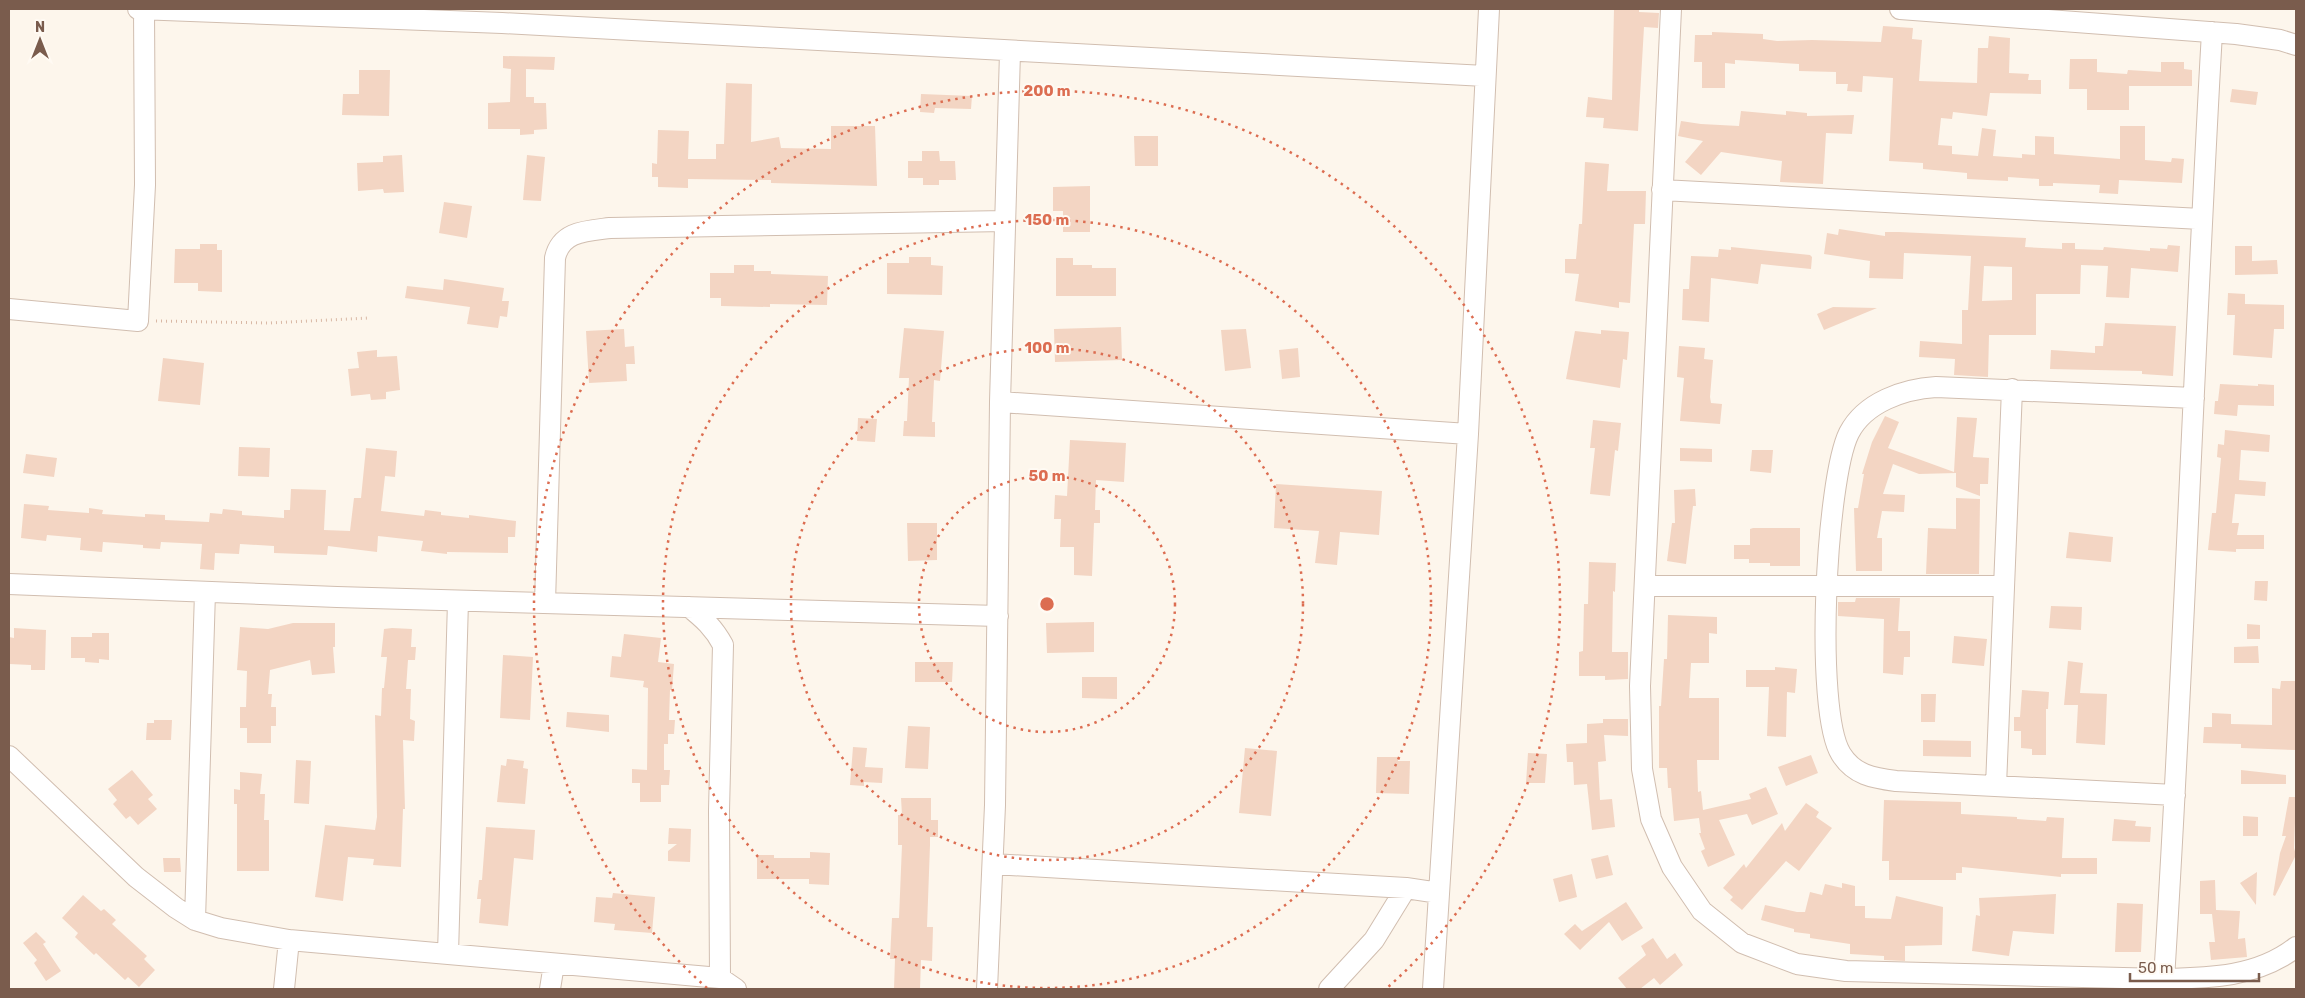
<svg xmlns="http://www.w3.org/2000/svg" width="2305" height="998" font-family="Rubik,sans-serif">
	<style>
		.building { fill: #f3d5c3; fill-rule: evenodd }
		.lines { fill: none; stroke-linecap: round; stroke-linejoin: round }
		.minor-casing { stroke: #d1beb0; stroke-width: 22 }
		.path { stroke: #d9b8a5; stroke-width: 3; stroke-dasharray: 1 4; stroke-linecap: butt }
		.minor { stroke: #fff; stroke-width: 20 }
		.ring { fill: none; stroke: #dc6d51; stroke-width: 2.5; stroke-dasharray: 2.5 5 }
		.centre { fill: #dc6d51; stroke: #fffaf3; stroke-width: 2.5 }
		.ring-label { font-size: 15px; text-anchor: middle; font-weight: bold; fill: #dc6d51; stroke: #fffaf3; stroke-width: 4; stroke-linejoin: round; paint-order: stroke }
	</style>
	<rect width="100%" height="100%" fill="#fdf6ec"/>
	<path class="building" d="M1614,9H1639V12L1659,13L1658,28L1644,27L1638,131L1603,128L1604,118L1586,117L1588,97L1612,100Z
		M1883,26L1913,28L1912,39L1922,40L1919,81L1977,83L1978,48H1988L1989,36L2010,38L2009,73L2029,74L2028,80H2041V94L1990,93L1987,116L1953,112L1952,119L1941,118L1938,145L1952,146V154L1978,156L1982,128L1996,130L1993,156L2022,158V154L2035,155V136L2054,137V154L2120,159V126H2145V160L2171,162L2172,158L2184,159L2182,183L2119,180L2118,194L2099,193L2100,185L2053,183V186H2039V179L2008,177V181L1967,179V173L1923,169V163L1889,161L1893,78L1863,76L1862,92L1847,91L1848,84H1836V72L1799,71V64L1735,60V64L1725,63V88H1702V62H1694L1695,35H1712V32L1763,34V39L1777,41L1812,40L1881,42Z
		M503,56L555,57L554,70L526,69V97H534V103H546L547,129L534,130V134L520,135V129H488V103L510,102L511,69L503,68Z
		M2070,59H2097V72L2127,74L2128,70L2161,72V62H2184V69L2192,70V86H2129V110H2087V89H2069Z
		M359,70H390L389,116L342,115L343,94H359Z
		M726,83L752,84L751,142L779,137L781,148L831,149V126H875L877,186L771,183V180L688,179V188L658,187V177H652V163L657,164L658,130L689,131L688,159H716V144H724Z
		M2232,89L2258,92L2256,105L2230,102Z
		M921,94L972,96L971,109L935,108L934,113L920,112Z
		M1741,111L1786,115V111L1807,113V116L1854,115L1852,134L1826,133L1823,184L1780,182L1782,161L1721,152L1701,175L1685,162L1703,141L1678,136L1681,121L1701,124L1739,126Z
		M1134,136H1158V166H1135Z
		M922,151H939L940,161H955L956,180H939V185H923V178H908V161H922Z
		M402,155L404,192L384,193L383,189L358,191L357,163L383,162V156Z
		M527,155L545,157L541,201L523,200Z
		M1585,162L1609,164L1607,191H1646L1645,224H1634L1630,303L1619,302V308L1575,301L1579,274L1565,273V259H1576L1579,224H1582Z
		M1090,186V232H1063V211H1053V187Z
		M444,202L472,206L467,238L439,233Z
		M1839,229L1885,236V232H1899L2026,238L2025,247L2062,249V243H2075V249L2103,250L2104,247L2150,251V248L2167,249L2168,245L2180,246L2178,272L2131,268L2129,298L2106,297L2108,266L2081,265L2080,294H2036V335H1989L1988,377L1954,375L1955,359L1919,357L1920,341L1962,344V310H1968L1971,256L1904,253L1903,279L1869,278L1870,261L1824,254L1827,233L1838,235ZM1984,266L2012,267V300L1982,301Z
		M200,244H217V250H222V292L198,291V283H174L175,249H200Z
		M2235,246H2252V261L2277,260L2278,274L2235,275Z
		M1731,247L1810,255L1812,257L1811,269L1761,264L1758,284L1711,278L1709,322L1682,320L1683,289H1689L1691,256L1718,257L1719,249L1731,250Z
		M909,257H931V265L943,266L942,295L887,294V263H909Z
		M1056,258H1073V265H1092V268H1116V296H1056Z
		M734,265H754V271H771V274L828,276L827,305L770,304V307L721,306V298H710V273H734Z
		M444,279L504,288L502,301H509L507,317L500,316L498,328L467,324L470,307L405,298L407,286L443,290Z
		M2228,293L2245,294V304L2284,305V329H2274L2272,358L2233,355L2235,315H2227Z
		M1833,307L1877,308L1824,330L1817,314Z
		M2105,323L2176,326L2173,376L2142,374V371L2050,369L2051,350L2095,353V346H2103Z
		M1121,327L1122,360L1055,362L1054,329Z
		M904,328L944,331L940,381L934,380L932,422H935V437L903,436L904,421H907L909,378H899Z
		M624,329L625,347L634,346L635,364H626L627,381L589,383L586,331Z
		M1246,329L1251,368L1225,371L1221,330Z
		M1601,330L1629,332L1627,360L1623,359L1620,388L1566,379L1575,331L1601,334Z
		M1679,346L1705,348L1704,359L1713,360L1710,397L1711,403L1722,404L1720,424L1680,421L1684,378L1677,377Z
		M1298,348L1300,377L1282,379L1279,350Z
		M377,350V357L397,356L400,390L386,392V399L371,400L370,394L351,396L348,369L359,368L357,352Z
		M163,358L204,363L200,405L158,401Z
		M2220,384L2258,386V384L2274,385V406L2238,405L2237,416L2214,414L2215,401H2218Z
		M1885,416L1899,422L1888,448L1954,472L1957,417L1977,418L1973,457L1989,458L1988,484H1980V496L1956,487V473L1919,474L1893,464L1883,494L1905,495L1904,512L1882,511L1877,538H1882V571H1856L1854,508H1858L1864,474H1862L1872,442Z
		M858,418L877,419L875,442L857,441Z
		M1593,420L1621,423L1618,451L1615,450L1610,496L1590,494L1595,448H1590Z
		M2225,430L2270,435L2269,452L2241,450L2239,480L2266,482L2265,496L2235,494L2232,523H2239L2237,535H2264V549H2236V552L2208,550L2212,513H2216L2221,458L2217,457L2218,444L2224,445Z
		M1070,440L1126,443L1124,482L1096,480L1095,510H1100V523H1094L1092,576L1074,575V547H1060L1061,519H1054L1055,495L1067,496Z
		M239,447L270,448L269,477L238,476Z
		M366,448L397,451L395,477L385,476L381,511L424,516L425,510L441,512V515L469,518V515L516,521L515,537H508V553L447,552V554L421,551L423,541L378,536L377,552L328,546L327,555L274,553V546L240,544L239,554L215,553L214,570L200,569L202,544L161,542L160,549L143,548V545L103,542L102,552L80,550L81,538L47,535L46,541L21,538L24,504L49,506L48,510L89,513V508L103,510L102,514L145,517V514L165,515V520L209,522L210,513L222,514L223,509L242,511V515L284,518V510H290L291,489L326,490L324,530L350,531L354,498H361Z
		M1680,448L1712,449V462L1680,461Z
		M1752,450H1773L1771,473L1750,471Z
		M26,454L57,458L54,477L23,473Z
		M1276,484L1382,491L1379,535L1340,532L1337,565L1315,563L1319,531L1274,528Z
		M1695,489L1696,506H1693L1686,564L1667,561L1672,523H1675L1674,490Z
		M1956,498L1980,499L1979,574H1926L1928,528L1956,529Z
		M907,523H937V560L908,561Z
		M1753,528H1800V566H1770V563H1749V559H1734V545H1750V529Z
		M2069,532L2113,537L2111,562L2066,558Z
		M1589,562L1616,563L1615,592L1613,591L1612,652H1628V679L1605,680V676H1579V652L1583,651L1584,604H1588Z
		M2255,581H2268L2267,601L2254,600Z
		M1856,598H1900L1898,631H1910V657H1904L1903,675L1883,673L1884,619L1838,616V602H1855Z
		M2051,606L2082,607L2081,630L2049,628Z
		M1668,615L1717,617V634L1709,633V663H1691L1689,698H1719V760H1697L1698,792L1701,791L1703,810L1751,799L1749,794L1766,787L1778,814L1752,825L1747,814L1719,820L1735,855L1708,867L1701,851L1705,849L1699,833H1701L1699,818L1674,821L1671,788H1668L1667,768H1659V706H1661L1664,659H1667Z
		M1094,622V652L1047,653L1046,623Z
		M293,623H335V647H333L335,673L312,675L310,660L270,670L268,694H272L271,707H276V726H271V743H247V728H240V707H246L247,671L237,670L240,627L268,629Z
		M2247,624L2260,625V639H2247Z
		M14,628L46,630L45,670H31V665L9,664V637L14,638Z
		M392,628L412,629L411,647H416L415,660H408L406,689H411L410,719L415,721L414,741L403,740L405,809H403L401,867L373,865L374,859L348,857L343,901L315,897L325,825L375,830L377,817L375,715L381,716L382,688H384L387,657H381L384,629Z
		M92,633H109V660L99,659V663L85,662V658H71V637H92Z
		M624,634L661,638L658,662L674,664L672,690H670L669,720H675L674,734H668V744H664V770H670L669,785H661V802H640V783H632V769L647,770L648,688L643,687L644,681L610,677L612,656L621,657Z
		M1954,636L1987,639L1984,666L1952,663Z
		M2258,646L2259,663H2234V647Z
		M503,655L533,657L530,720L500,718Z
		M2068,661L2083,663L2080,693L2107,694L2105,745L2076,743L2078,705H2064Z
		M915,662H953L952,682H915Z
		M1775,667L1797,669L1795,693L1787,692L1786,737L1767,736L1769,687H1746V670H1775Z
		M1082,677H1117V699L1082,698Z
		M2281,681H2296V750L2241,748V744L2203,743L2204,727H2212V713L2231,714V724L2272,725V688L2280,689Z
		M2022,690L2049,692L2048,709H2046V755H2032V749L2021,748V731H2014V717H2020Z
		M1921,694H1936L1935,722H1921Z
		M567,712L609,715V732L566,727Z
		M1603,719H1628V736L1604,735L1606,761L1598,762L1600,800L1612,799L1615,827L1592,830L1587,784L1574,785L1573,762H1567L1566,744L1587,743V724L1603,723Z
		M154,720H172L171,740H146L147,723H154Z
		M908,726L930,727L928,769L905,768Z
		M1923,740L1971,741V757L1923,756Z
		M853,747L867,748L865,767L883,768L882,783L864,782V786L850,785Z
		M1245,748L1277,751L1271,816L1239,813Z
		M1528,753L1547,754L1545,783H1526Z
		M1811,755L1818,773L1786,786L1778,767Z
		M1377,757H1398V761H1410L1409,794L1376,793Z
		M507,759L524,761L523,768L528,769L525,804L497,802L501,765L506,766Z
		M296,760L311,761L309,804L294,803Z
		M132,770L153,795L148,799L157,809L138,825L130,816L126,819L113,804L117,800L108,789Z
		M2241,770L2286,775V784H2241Z
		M240,772L262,774L260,794H265L264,820H269V871H237V804H234V789L240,790Z
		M2289,797H2296L2294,848L2296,855L2275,896L2273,895L2280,853L2286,836H2282Z
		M901,798H931V820H938V837H930V845L927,927H933L932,961L921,960L920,989H894L895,959H890L892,918H899L902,845H898V815H902Z
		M1884,800L1961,802V814L2017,817V819L2046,821L2047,817L2064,818L2062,858H2097V874H2061V877L1962,867V873H1956V880H1889V861H1882Z
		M1806,803L1819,812L1816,817L1832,828L1799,871L1786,861L1742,910L1730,900L1733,897L1723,888L1744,864L1746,868L1782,823L1785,831Z
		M2243,816L2258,817V836H2243Z
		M2114,819L2136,821L2135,826L2151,827L2150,842L2112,841Z
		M486,827L535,830L533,860L514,858L508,926L479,923L481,899H477L479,880H482Z
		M669,828L691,829L690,862L668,861V851L677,844H668Z
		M810,852L830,853L829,885L809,884V879H757V855H774V858H810Z
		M1608,855L1613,875L1596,879L1591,859Z
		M163,858H180L181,872H164Z
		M2257,872L2256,905L2240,883Z
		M1572,874L1577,897L1559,902L1553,879Z
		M2215,880L2216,910L2240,911L2238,939L2245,938L2247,957L2211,960L2209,942H2215L2212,914H2200V881Z
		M1842,883L1855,886V906H1865V918L1891,919L1896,896L1943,907L1942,945L1905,946V961L1884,960V956L1850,954V944L1810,938V934L1794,932V929L1761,920L1765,905L1797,912H1805L1810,892L1822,895L1825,884L1842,888Z
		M613,893L655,897L652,933L614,930L615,924L594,922L596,897L612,898Z
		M2056,894L2054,934L2013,931L2009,956L1972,951L1976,915L1980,916L1979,898Z
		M83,895L101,911L104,909L116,920L112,924L147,956L144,959L155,970L139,987L128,977L125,980L96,953L94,955L75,937L78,933L62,918Z
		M1626,902L1643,928L1622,941L1609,922L1580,950L1564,934L1575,924L1582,931Z
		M2117,903L2143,904L2141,952H2115Z
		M36,932L46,942L43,944L61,971L46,981L34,963L37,960L23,943Z
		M1653,938L1667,959L1675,953L1683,965L1660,985L1654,978L1640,989H1627L1618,978L1646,955L1641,946Z"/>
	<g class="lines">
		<defs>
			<path id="minor" d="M138,9L502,23L1485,76
				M1671,9L1640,686L1642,769L1651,819L1672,867L1702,911L1742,943L1797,964L1846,971L2164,979C2210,978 2258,977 2296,947
				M1900,9L2236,34L2280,40L2296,45
				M1662,190L2201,219
				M9,309L138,321L145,185L144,9
				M1000,402L1468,434
				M9,584L337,597L998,616
				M1645,586H2003
				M545,603L555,258C561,231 586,231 610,228L1005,221
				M689,607C703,618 714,628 723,645L719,811L720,978
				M9,756L136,877L176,908L195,920L221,928L289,940L720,978L736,989
				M1996,786L2012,389
				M2175,795L1896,781C1873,778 1854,775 1841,754C1814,711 1826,479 1849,433C1865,402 1904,389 1936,387L2194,398
				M993,864L1406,888L1439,893
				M195,920L205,592
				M448,954L458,601
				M2164,979C2184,664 2194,348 2212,32
				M284,989L289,940
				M550,989L554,964
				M987,989L995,805L1000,402L1010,52
				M1329,989L1374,940L1406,888
				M1433,989L1468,434L1489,9"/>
		</defs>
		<use href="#minor" class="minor-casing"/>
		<path class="path" d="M156,321L269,323L369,318"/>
		<use href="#minor" class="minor"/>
	</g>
	<g class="ring">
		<circle cx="1047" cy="604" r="128"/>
		<circle cx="1047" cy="604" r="256"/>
		<circle cx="1047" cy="604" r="384"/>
		<path d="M707 988A513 513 0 1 1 1387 988"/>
	</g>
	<circle cx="1047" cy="604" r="8" class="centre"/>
	<g class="ring-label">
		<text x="1047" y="96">200 m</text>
		<text x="1047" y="225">150 m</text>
		<text x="1047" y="353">100 m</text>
		<text x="1047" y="481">50 m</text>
	</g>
	<rect width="2305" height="998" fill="none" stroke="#7a5c4d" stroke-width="20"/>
	<g transform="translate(40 40)" stroke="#fffaf3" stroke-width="4" paint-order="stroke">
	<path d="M0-4L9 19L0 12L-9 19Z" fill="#7a5c4d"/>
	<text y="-8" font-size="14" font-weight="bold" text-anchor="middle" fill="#7a5c4d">N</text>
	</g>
	<path d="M2130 973v8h129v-8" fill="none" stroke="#7a5c4d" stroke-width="2.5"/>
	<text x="2138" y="973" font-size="15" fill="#7a5c4d" stroke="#fffaf3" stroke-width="4" paint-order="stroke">50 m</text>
</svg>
